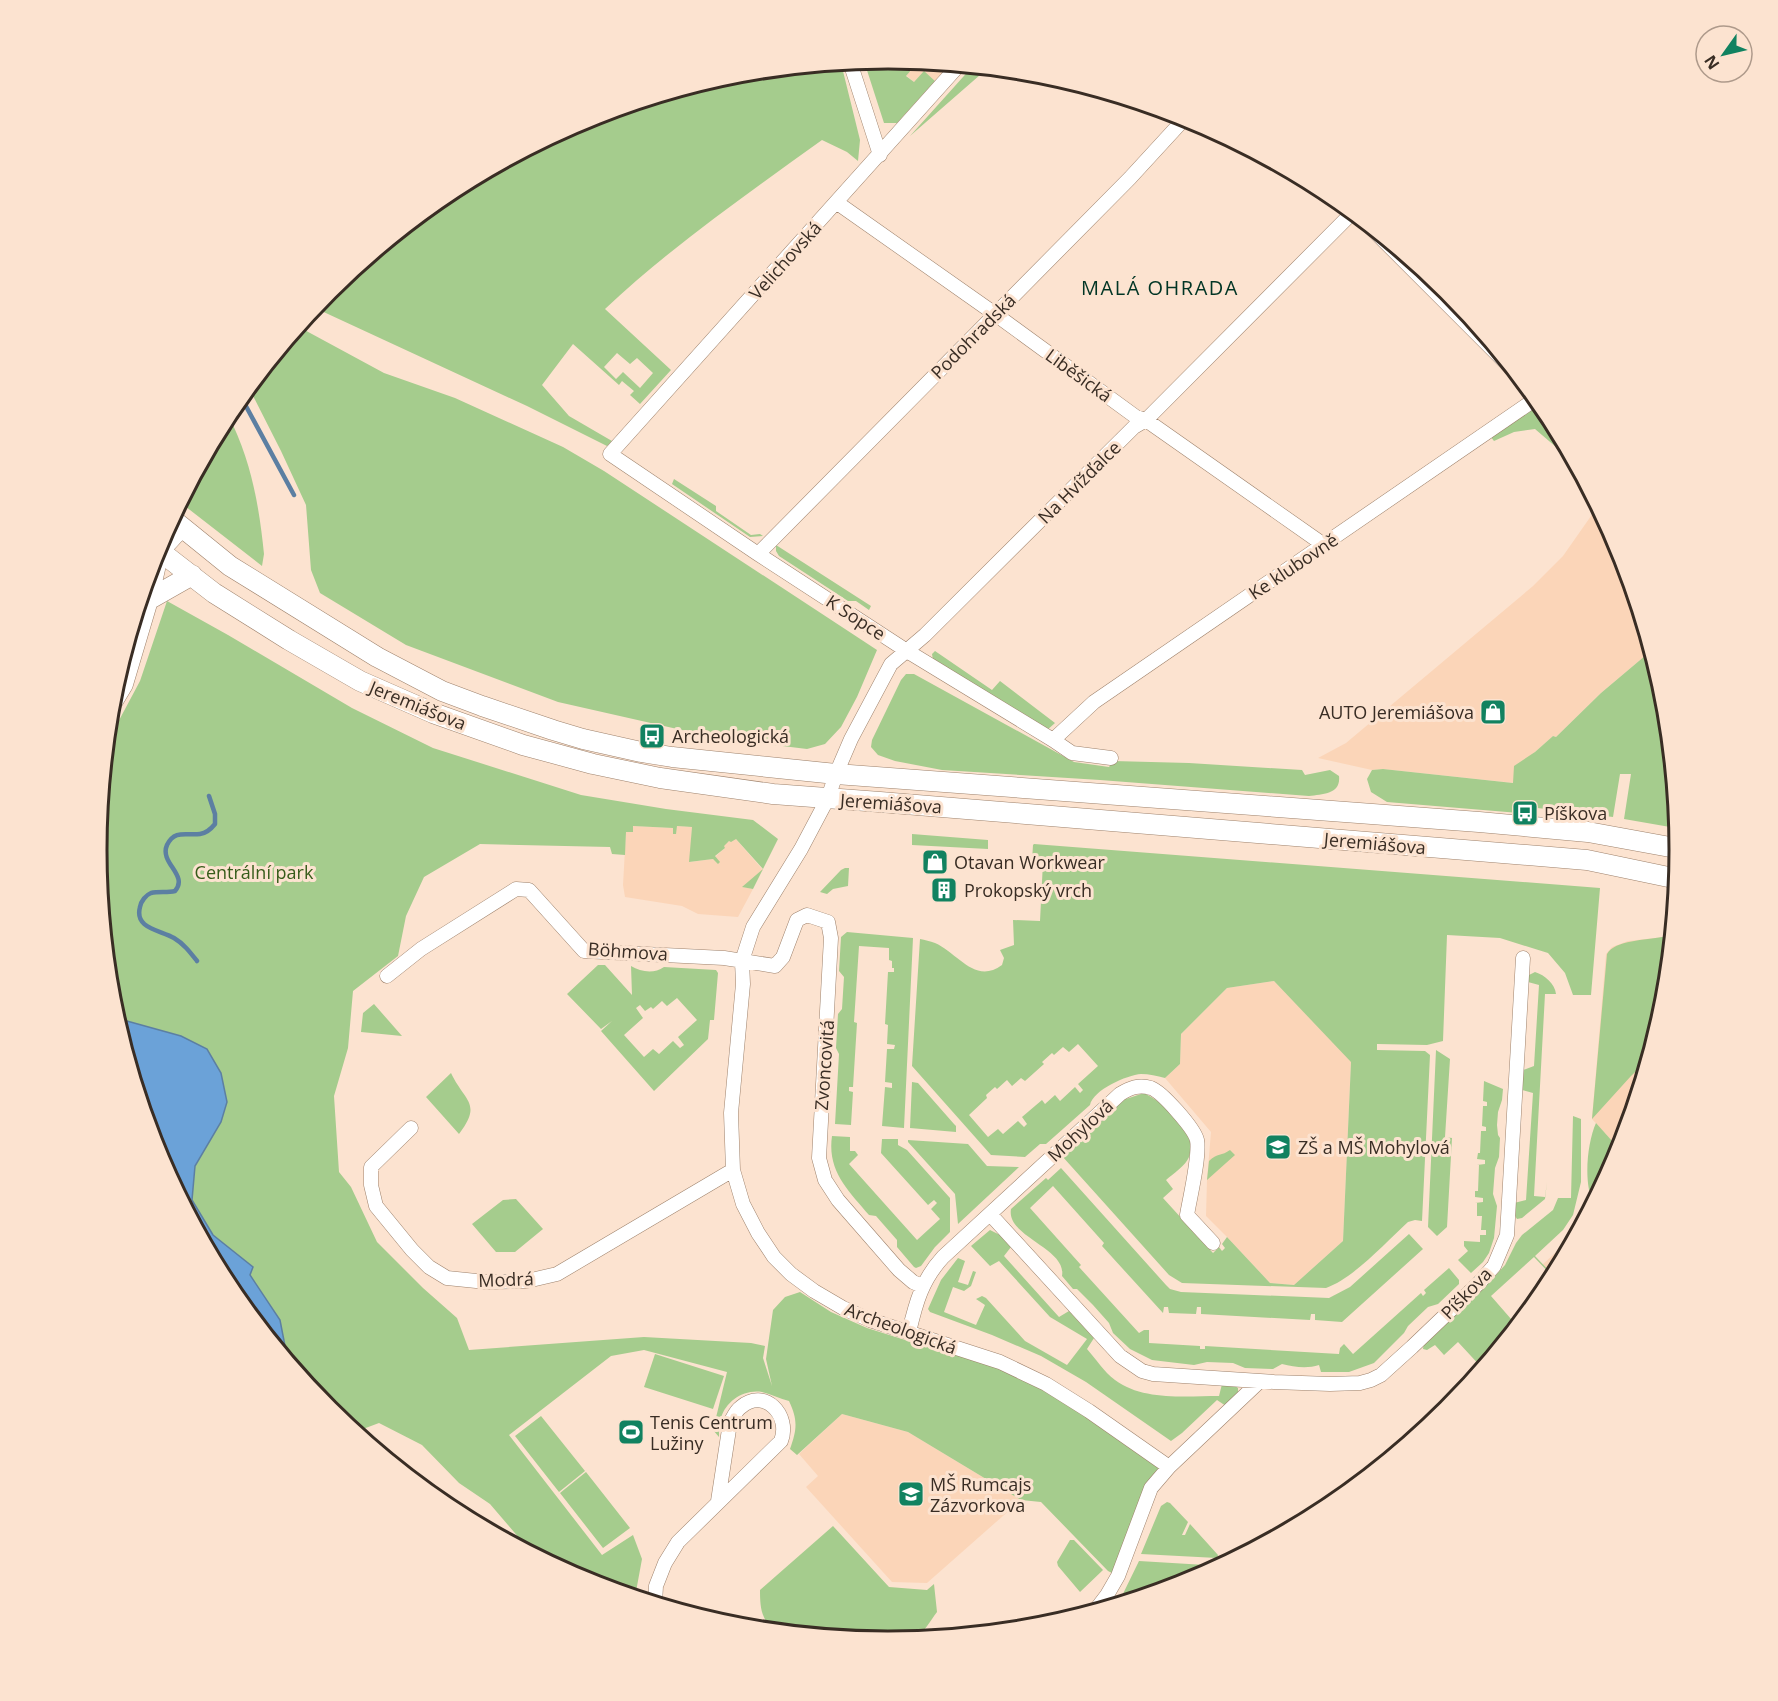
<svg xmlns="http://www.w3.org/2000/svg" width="1778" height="1701" font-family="'Open Sans',sans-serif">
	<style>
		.built { fill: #fbd5b8 }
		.green { fill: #a5cc8d; fill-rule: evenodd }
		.water { fill: #6ba2d8; stroke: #5c7fa2; stroke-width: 1.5 }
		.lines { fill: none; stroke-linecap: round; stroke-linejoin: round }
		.stream { stroke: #5c7fa2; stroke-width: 4.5 }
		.street-casing { stroke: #9e826c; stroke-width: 15 }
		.secondary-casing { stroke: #9e826c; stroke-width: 21 }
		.street { stroke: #fff; stroke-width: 14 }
		.secondary { stroke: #fff; stroke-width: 20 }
		.labels { text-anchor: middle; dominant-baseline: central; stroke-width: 6; stroke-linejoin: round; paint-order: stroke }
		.street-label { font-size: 18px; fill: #392d24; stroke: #fce3d0 }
		.poi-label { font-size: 18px; fill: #392d24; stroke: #fce3d0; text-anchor: start }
		.park-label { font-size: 18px; fill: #375c1a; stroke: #fce3d0 }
		.neighbourhood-label { font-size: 20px; letter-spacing: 1.5px; fill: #013525; stroke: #fce3d0 }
		.rim { fill: none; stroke: #392d24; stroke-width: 3 }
	</style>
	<rect width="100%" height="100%" fill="#fce3d0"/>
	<path class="built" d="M919,61L950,64L935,81L924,72L914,82L906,75Z
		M1598,506L1621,548L1652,650L1601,693L1556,737L1553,736L1535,752L1514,783L1383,769L1372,770L1318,758L1346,743L1533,586L1563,556Z
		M633,826L673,828V834L677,826L692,827L690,862L713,859L718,863L715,857L725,848L723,846L729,841L735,838L763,870L743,887L753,889L738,917L698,914L682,906L625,897L623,885L626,832Z
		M1673,936L1666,1005L1621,1154L1613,1168V1142L1592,1119L1606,954L1612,947L1628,941Z
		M1274,981L1351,1061L1343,1241L1294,1285L1270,1283L1227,1237L1206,1216L1207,1180L1211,1132L1165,1078L1180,1064L1181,1034L1227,988Z
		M1579,1231L1555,1277L1542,1265Z
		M842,1414L908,1432L1021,1500L927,1583L892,1582L806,1487L818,1476L799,1454Z"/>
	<path class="green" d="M889,59L919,61L906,76L914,82L924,71L935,81L897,123H884L864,61Z
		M841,63L860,140L858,161L847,152L822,140C747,194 672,246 605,309L671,370L640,404L630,395L634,391L622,381L619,385L573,344L542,385L569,416L612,441L607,446L527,406L315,308L329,290L449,192L561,132L580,129L581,122L586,119L707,82L708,86L716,79L735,74ZM617,353L630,364L637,358L653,373L640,388L623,372L616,379L604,367Z
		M972,67L988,68L910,136Z
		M299,327L384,373L455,398L563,447L604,471L877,650L857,697L841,727L825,744L807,749L717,738L558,702L406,645L320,593L311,570L306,505L281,451L249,388Z
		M1540,401L1548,411L1577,465L1535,429L1514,432L1494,441L1490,436Z
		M228,415C251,459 259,505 264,554L262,566L181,503Z
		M674,479L716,506V511L751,535L760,534L763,536L750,537L672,484Z
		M776,545L871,606L869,610L856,601H848L779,556L776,551Z
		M167,601L228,635L352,708L433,748L581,795L666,809L753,820L778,839L753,889L742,887L763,869L736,839L731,842L729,841L724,846L725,848L715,856L720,862L718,864L713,859L689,862L692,827L677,826L676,834H673V828L633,826V832H626L625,855L612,854L610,847L480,844L424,877L406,916L398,956L353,991L348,1048L334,1096L339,1172L351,1187L377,1242L423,1288L457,1318L469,1350L644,1337L751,1343L765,1346L763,1358L772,1386L766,1359L773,1310L785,1297L800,1292L831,1312L867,1328L918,1344L1000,1362L1169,1467L1151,1488L1118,1576L1108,1571L1041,1502L1021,1500L908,1432L842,1414L797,1455L790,1449C797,1429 798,1420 789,1401C780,1399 771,1394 762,1392C744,1389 726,1401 721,1418C719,1424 719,1431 719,1437L713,1430L727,1372L644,1350L611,1356L509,1435L602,1555L633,1535L642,1559L635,1597L586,1582L532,1553L490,1504L459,1483L422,1445L379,1423L355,1432L329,1410L284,1355L285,1351L280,1320L250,1275L253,1267L213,1235L192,1200L195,1166L221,1122L227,1102L221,1073L207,1049L181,1036L116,1018L112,1005L97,850L108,741L140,681Z
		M1652,650L1666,696L1677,813L1674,823L1670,827L1624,819L1631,774H1620L1613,817L1589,814V809L1569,806L1567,811L1527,807L1526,804L1520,803L1519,813L1387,802L1371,792L1367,779L1372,770L1383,769L1513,783L1514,766L1535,752L1553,736L1556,737L1601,693Z
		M935,651L992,690L1000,681L1055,723L1046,731L933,660L932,654Z
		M906,674H914L1074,762L1109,767L1113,761L1189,763L1302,770L1305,775L1330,770L1339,776C1341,794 1323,794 1309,796L1100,780L942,770L895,761L878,755L871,747L872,740L901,680Z
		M912,834L988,840V849L912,845Z
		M1034,844L1600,888L1591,995H1573L1565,973L1548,953L1500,938L1447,935L1443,1041L1427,1045L1377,1044V1050L1425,1051L1430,1055L1422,1221L1415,1220L1408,1222C1386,1242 1354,1278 1326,1288L1182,1283L1169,1275L1062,1156L1123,1100L1144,1093C1166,1105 1198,1128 1189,1157C1186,1165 1173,1174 1166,1180L1173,1189L1163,1198L1213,1253L1219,1247L1222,1251L1225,1248L1222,1244L1227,1237L1270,1283L1294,1285L1343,1241L1351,1062L1274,981L1227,988L1181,1034L1180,1064L1165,1078C1157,1076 1149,1074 1141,1074C1127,1075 1093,1090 1090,1105L1046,1144H1040L1025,1157L991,1155L912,1066L920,939C925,940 930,941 935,943C958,953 975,985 1002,965L1004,958L1000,950L1014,945L1013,920L1040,921L1043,862L1032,861L1033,845ZM1078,1044L1098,1066L1078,1084L1083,1090L1080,1093L1075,1087L1060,1101L1055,1095L1045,1104L1042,1100L1022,1117L1027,1124L1024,1127L1018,1121L1003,1134L998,1129L988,1137L969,1115L987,1098L986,1095L995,1087L997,1089L1007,1080L1012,1086L1021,1078L1025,1081L1044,1064L1042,1062L1052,1053L1054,1055L1063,1047L1069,1052Z
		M845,868H849L848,886L833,889L827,894L820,892L841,870Z
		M847,932L913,938L904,1128L882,1126L885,1087L892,1088V1083L885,1082L887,1049H894L895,1045L887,1044L888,1025L885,1024L888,972H894V968H892V961L889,960V948L859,946L854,1022L857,1023L853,1087H849V1091L853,1092L851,1125L835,1124L839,1054L836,1048L838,1014L842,1009L844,977L839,971L841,937Z
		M1662,937L1672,938L1666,1005L1649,1059L1631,1076L1592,1119L1607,954C1615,940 1646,940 1662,937Z
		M598,965H605L632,995L631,966C641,972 654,974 664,967L716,970L718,973L714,1020H710L708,1039L654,1091L601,1031L612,1021L601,1029L567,994ZM677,998L697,1020L678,1037L684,1045L680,1048L673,1041L659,1054L653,1049L644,1057L624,1035L643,1018L636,1008L640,1005L645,1011L651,1007L653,1009L662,1001L667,1006Z
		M1535,972C1545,975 1555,984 1556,994H1545L1534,1196L1545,1197L1547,1182L1545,1199L1522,1218L1517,1219L1514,1214V1203L1526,1200L1533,1093L1522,1090L1523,1070L1534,1066L1539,985L1528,982L1529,975Z
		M374,1004L402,1036L361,1032L363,1013Z
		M1436,1050L1450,1059L1445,1137L1452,1138L1447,1227L1437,1236L1428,1227Z
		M451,1073C464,1101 483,1103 459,1134L426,1097Z
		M1484,1081L1503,1089L1502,1100L1498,1112L1497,1125L1498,1135L1500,1138L1499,1157L1495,1168L1493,1194L1497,1206L1494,1238L1489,1253L1483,1262L1471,1273L1458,1260L1468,1251L1464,1246V1241L1480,1242V1235H1486V1230H1481L1482,1216H1477V1203H1475L1483,1202V1198L1475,1197V1191H1478L1479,1165H1477L1485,1164V1160L1477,1159L1478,1153H1480L1481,1131H1486V1127L1482,1126L1483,1106H1487V1102L1483,1101Z
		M912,1082L918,1083L954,1124L956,1126V1132L910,1128Z
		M1573,1116L1581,1119V1182L1573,1215L1563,1230L1535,1256L1555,1277L1554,1278L1534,1257L1491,1296L1518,1327L1483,1369L1458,1342L1444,1355L1435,1345L1427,1350L1423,1349L1424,1342L1495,1276L1505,1265L1516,1243L1522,1235L1553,1210L1558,1198H1571Z
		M1596,1123L1613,1142V1168L1594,1204C1583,1185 1587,1143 1596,1123Z
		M832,1136L850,1137V1151H855L858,1155L849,1164L917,1240L940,1219L931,1209L937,1203L934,1200L928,1205L881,1153L882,1139H898V1145L907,1150L950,1198V1232L935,1247L921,1266L916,1268L914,1267L897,1247V1240L876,1216L869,1215C848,1190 827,1171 832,1136Z
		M908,1140L968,1144L987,1166L1019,1167L958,1224L955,1194L908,1142Z
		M1230,1150L1235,1155L1207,1180L1209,1161C1217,1153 1222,1156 1230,1150Z
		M1061,1168L1166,1285L1170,1289L1181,1292L1329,1298L1350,1287L1409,1234L1423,1249L1342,1322L1315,1320V1314H1311L1310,1320L1201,1314V1307H1197L1196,1314L1169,1313L1168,1307H1164L1163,1313L1102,1246L1104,1243L1053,1186L1030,1208L1081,1265L1079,1267L1139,1333L1144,1330H1149V1343L1200,1346V1349H1205V1346L1339,1354L1340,1348L1344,1344L1353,1354L1421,1293L1423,1296L1426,1293L1424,1290L1449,1268L1459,1280V1284L1438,1304L1428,1307L1408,1326L1404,1333L1374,1363L1349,1372H1321L1319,1365C1307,1369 1294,1367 1282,1364L1273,1369L1245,1368L1233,1363L1207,1362L1194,1365L1152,1360L1130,1349L1113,1333L1109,1323L1093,1305L1077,1289H1073L1062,1276C1067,1248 1006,1237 1011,1209L1046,1178L1048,1180Z
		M516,1199L543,1229L515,1252H496L472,1224L503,1200Z
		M990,1230L1000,1235L1011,1247L1004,1256L1059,1317L1069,1311L1094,1338L1087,1349C1096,1359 1104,1372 1115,1380C1143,1401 1186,1396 1219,1396L1222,1384L1233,1385L1238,1388V1395L1226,1406L1217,1400L1182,1433L1171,1441L1086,1382L1041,1356L992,1335L930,1312L928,1309L941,1280L958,1258L965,1261L958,1282L968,1285L973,1271L976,1272L971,1286L964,1291L953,1287L944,1312L976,1325L985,1305L976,1299L982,1296L986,1298L1025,1341L1067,1365L1087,1339L1050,1317L999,1261L990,1266L971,1246Z
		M655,1354L724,1376L713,1409L644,1387Z
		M541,1416L585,1471L559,1492L515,1436Z
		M586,1472L630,1528L603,1548L560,1493Z
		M1167,1502L1170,1503L1188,1522L1182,1535H1185L1190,1524L1218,1555L1217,1558L1141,1554L1161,1506Z
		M833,1526L889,1587L927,1590L934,1584L937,1612C930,1621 923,1635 912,1640C895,1648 801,1634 777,1631C761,1622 760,1607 760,1590Z
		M1070,1540H1074L1103,1570L1080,1592L1058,1566L1057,1562Z
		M1139,1561L1222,1566L1192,1582L1121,1604L1119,1602Z"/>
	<path class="water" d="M116,1018L181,1036L207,1049L221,1073L227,1102L221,1122L195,1166L192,1200L213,1235L253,1267L250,1275L280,1320L286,1351L284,1355L230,1290L157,1153Z"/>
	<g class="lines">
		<path class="stream" d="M241,397L294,495
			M197,961C190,952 184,944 174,938C161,930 134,929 140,907C141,901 146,895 151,893C159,891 167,893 175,891C189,875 159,863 167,845C175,829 187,836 200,834C207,833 211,829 215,824V814L209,796"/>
		<defs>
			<path id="street" d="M850,62L880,155
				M959,65L610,454L758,554L907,651L1053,740L1072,753L1111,758
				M836,202L995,314L1136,417L1146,420L1324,545
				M1364,221L1519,376L1536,399
				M758,554L1130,178L1186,117
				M1053,740L1094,702L1537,398
				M387,976L421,949L516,889L529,890L584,951L724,958L775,966L783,957L797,920L807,915L828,922L831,938L819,1158L825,1180L838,1200L899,1270L913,1282L922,1286
				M411,1128L371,1167V1185L376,1206L412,1250L429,1267L447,1278L486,1282L527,1281L557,1274L733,1170
				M990,1214L1120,1356L1142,1371L1153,1374L1274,1382L1330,1384L1360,1383L1371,1380L1381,1375L1412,1347L1479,1283L1494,1266L1507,1235L1523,958
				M909,1332C916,1302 922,1280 943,1257L1120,1094C1130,1088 1139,1084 1151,1088C1162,1092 1194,1128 1197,1140C1200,1156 1190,1197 1187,1215L1213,1243
				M1169,1467L1089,1411L1046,1384L1000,1362L870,1320L843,1308L814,1291L791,1274L774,1257L758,1233L743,1204L733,1170L731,1113L743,984L742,961L753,927L801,849L828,798L836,774L851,739L891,664L925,635L1134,427L1146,420L1353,212
				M655,1603L656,1586L665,1563L678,1542L781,1441C791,1415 764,1387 741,1407C735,1411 733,1418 730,1423L718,1501
				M1094,1612L1107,1595L1118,1576L1151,1488L1169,1467L1260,1381"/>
			<path id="secondary" d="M172,519L230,566L377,657L442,691L482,706L553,730L583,739L641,752L672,757L836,774L1479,822L1588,832L1681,849
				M157,549L214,593L289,640L360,681L433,713L523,745L593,764L660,778L773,794L880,802L1587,860L1678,879
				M148,600L192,575
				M111,704L123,684L148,600L159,551L181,527"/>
		</defs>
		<use href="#street" class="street-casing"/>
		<use href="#secondary" class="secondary-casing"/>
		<use href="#street" class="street"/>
		<use href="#secondary" class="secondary"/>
	</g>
	<defs>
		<symbol id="shop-square" viewBox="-11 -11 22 22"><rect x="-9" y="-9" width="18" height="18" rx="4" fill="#118260" stroke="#fce3d0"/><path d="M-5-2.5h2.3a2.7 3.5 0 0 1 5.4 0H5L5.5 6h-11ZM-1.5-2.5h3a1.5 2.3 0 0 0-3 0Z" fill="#fff"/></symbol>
		<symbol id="bus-square" viewBox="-11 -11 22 22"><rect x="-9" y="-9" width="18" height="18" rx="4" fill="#118260" stroke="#fce3d0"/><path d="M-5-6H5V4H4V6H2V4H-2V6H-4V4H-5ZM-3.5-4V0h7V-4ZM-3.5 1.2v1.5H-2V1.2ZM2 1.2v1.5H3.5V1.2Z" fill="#fff"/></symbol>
		<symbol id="building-square" viewBox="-11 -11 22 22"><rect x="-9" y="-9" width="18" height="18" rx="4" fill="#118260" stroke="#fce3d0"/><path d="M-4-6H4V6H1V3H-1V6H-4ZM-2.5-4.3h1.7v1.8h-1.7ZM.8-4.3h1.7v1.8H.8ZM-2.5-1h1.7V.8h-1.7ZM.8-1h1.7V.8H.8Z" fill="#fff"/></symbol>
		<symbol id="school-square" viewBox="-11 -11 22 22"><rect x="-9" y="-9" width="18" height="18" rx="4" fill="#118260" stroke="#fce3d0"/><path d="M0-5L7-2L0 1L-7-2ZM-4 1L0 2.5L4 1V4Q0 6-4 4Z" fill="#fff"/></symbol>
		<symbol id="stadium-square" viewBox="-11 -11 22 22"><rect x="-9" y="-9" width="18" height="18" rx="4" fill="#118260" stroke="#fce3d0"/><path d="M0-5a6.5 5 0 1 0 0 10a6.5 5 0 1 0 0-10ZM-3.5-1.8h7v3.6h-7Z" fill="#fff"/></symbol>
	</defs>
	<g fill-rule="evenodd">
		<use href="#shop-square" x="1478" y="697" width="30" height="30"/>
		<use href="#bus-square" x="637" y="721" width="30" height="30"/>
		<use href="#bus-square" x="1510" y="798" width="30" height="30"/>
		<use href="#shop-square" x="920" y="847" width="30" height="30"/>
		<use href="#building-square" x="929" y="875" width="30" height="30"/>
		<use href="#school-square" x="1263" y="1132" width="30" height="30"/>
		<use href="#stadium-square" x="616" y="1417" width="30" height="30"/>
		<use href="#school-square" x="896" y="1479" width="30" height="30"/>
	</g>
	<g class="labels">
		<g class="street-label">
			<text transform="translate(785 260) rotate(-48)">Velichovská</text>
			<text transform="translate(973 336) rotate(-45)">Podohradská</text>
			<text transform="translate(1079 375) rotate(36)">Liběšická</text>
			<text transform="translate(1079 482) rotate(-45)">Na Hvížďalce</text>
			<text transform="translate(1293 566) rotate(-34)">Ke klubovně</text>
			<text transform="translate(856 617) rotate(33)">K Sopce</text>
			<text transform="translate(418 705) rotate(22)">Jeremiášova</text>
			<text transform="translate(891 803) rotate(4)">Jeremiášova</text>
			<text transform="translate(1375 843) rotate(5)">Jeremiášova</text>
			<text transform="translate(628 951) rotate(4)">Böhmova</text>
			<text transform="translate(824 1065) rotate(-86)">Zvoncovitá</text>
			<text transform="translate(1080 1130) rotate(-43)">Mohylová</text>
			<text transform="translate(506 1279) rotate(-2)">Modrá</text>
			<text transform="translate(1466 1293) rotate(-46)">Píškova</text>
			<text transform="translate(901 1328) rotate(20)">Archeologická</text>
		</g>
		<g class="poi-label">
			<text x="1474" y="712" text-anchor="end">AUTO Jeremiášova</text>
			<text x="672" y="736">Archeologická</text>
			<text x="1544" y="813">Píškova</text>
			<text x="954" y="862">Otavan Workwear</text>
			<text x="964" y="890">Prokopský vrch</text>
			<text x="1298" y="1147">ZŠ a MŠ Mohylová</text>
			<text x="650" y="1422">Tenis Centrum<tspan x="650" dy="21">Lužiny</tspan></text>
			<text x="930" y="1484">MŠ Rumcajs<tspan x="930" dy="21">Zázvorkova</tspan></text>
		</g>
		<g class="park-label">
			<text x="254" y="872">Centrální park</text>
		</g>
		<g class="neighbourhood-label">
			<text x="1160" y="287">MALÁ OHRADA</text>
		</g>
	</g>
	<path d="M0 0H1778V1701H0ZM107 850a781 781 0 1 1 1562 0a781 781 0 1 1-1562 0Z" fill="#fce3d0" fill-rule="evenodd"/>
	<path class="rim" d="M107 850a781 781 0 1 1 1562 0a781 781 0 1 1-1562 0Z"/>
	<g transform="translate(1724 54) rotate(236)"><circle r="28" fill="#fce3d0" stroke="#ae9a8b" stroke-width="1.5"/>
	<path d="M0-4.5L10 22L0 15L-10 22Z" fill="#118260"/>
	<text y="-9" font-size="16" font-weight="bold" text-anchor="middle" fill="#392d24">N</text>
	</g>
</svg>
